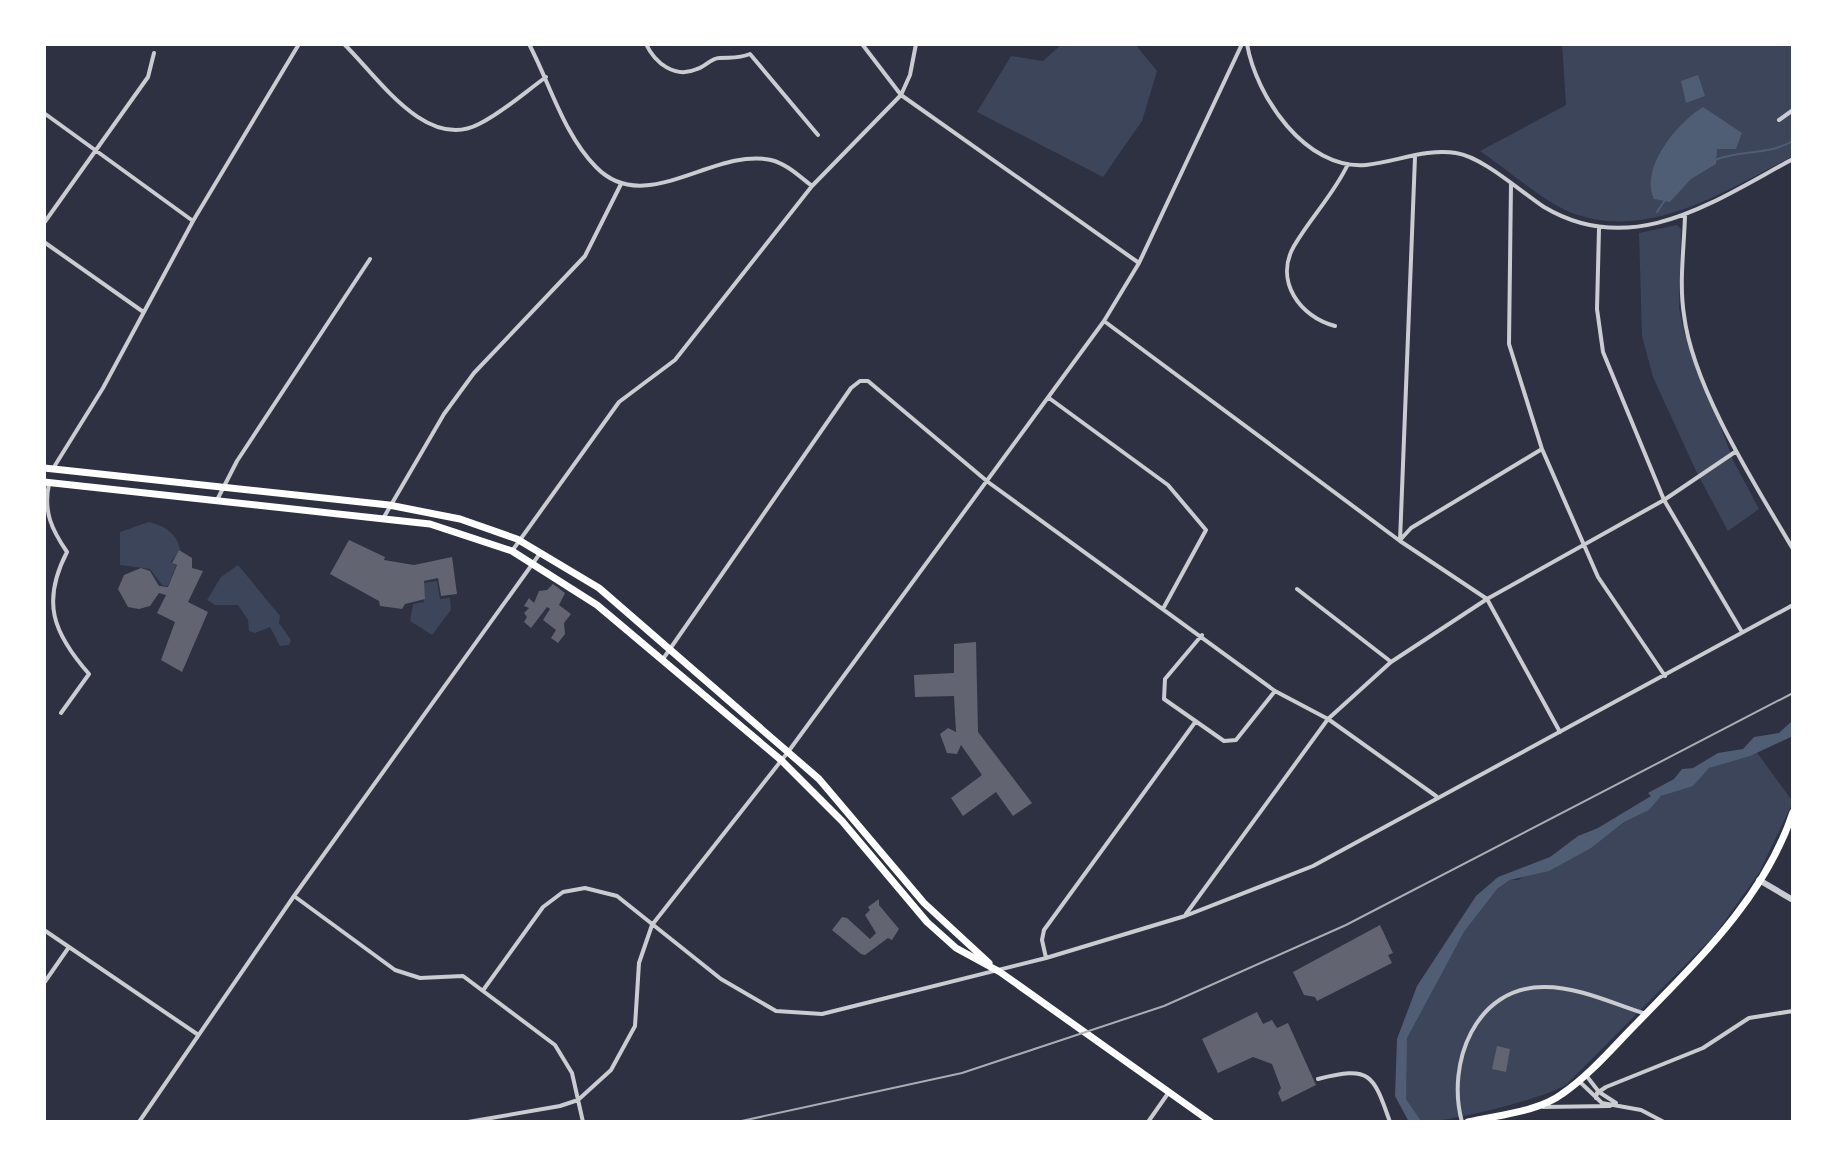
<svg xmlns="http://www.w3.org/2000/svg" width="1837" height="1166" font-family="Roboto,sans-serif">
	<style>
		.green { fill: #3c4559 }
		.water { fill: #4f5d75 }
		.lines { fill: none; stroke-linecap: round; stroke-linejoin: round }
		.stream { stroke: #4f5d75; stroke-width: 2 }
		.building { fill: #626471 }
		.minor { stroke: #caccd0; stroke-width: 4 }
		.tertiary { stroke: #caccd0; stroke-width: 6 }
		.primary { stroke: #fff; stroke-width: 7 }
		.trunk { stroke: #fff; stroke-width: 7 }
		.rail { stroke: #abadb3; stroke-width: 2 }
	</style>
	<rect width="100%" height="100%" fill="#2d3142"/>
	<path class="green" d="M1062,44H1135L1157,71L1142,121L1103,177L977,112L1011,56L1043,61Z
		M1562,44H1793V156C1727,190 1649,242 1572,213C1546,203 1505,168 1480,151L1566,105Z
		M1677,225L1681,229L1679,308L1684,332L1734,462L1759,509L1728,531L1696,471L1653,377L1642,336L1639,233Z
		M149,522C164,526 176,532 180,549L171,562L176,566L168,586L162,585L150,569L120,565V532Z
		M238,565L280,616L279,623L291,640L289,645L280,646L270,627L255,633L249,631L248,620L238,605H215L207,600L221,577Z
		M437,581L440,599L450,598L451,610L432,635L410,621L413,604L424,602L423,583Z
		M1756,751L1793,802L1759,873L1714,936L1567,1084C1544,1099 1450,1122 1422,1122L1406,1099L1404,1086L1407,1038L1412,1025L1464,932L1496,890L1510,880H1518L1725,759Z"/>
	<path class="water" d="M1698,75L1705,96L1686,103L1681,81Z
		M1703,107L1742,133L1736,149H1717L1716,164L1691,179L1670,202L1654,199C1639,168 1678,122 1703,107Z
		M1793,720L1791,737L1750,756L1709,768L1693,786L1661,796L1649,810L1624,822L1591,848L1549,871L1510,880L1497,889L1464,932L1407,1038L1406,1099L1422,1122H1409L1395,1096L1397,1039L1417,986L1476,896L1498,877L1550,857L1578,836L1598,828L1651,796L1648,793L1674,779L1682,769L1693,768L1718,753L1743,749L1754,737L1779,733Z"/>
	<g class="lines">
		<path class="stream" d="M1715,160C1741,149 1767,156 1793,141
			M1657,212L1665,200"/>
	</g>
	<path class="building" d="M349,540L385,557L384,560L414,565L452,557L457,594L441,596L438,578L424,581L425,599L405,604L402,609L380,606L379,601L330,574Z
		M179,550L192,558V568L203,571L188,602L208,612L182,672L161,660L175,622L157,613L166,595L159,593L150,606L139,609L128,607L118,589L124,575L141,568L150,571L159,586L168,587L177,565L172,563Z
		M553,584L565,593L559,605L571,614L564,623L565,634L558,643L551,638L556,630L543,620L550,609L547,607L531,628L524,622L527,617L524,613L529,608L524,606L529,598L534,603L539,591L547,590Z
		M976,642L978,732L1032,803L1013,816L996,792L963,816L951,798L982,775L961,745L957,754L947,753L940,734L948,728L956,732L954,696L915,697L914,675L954,673V644Z
		M879,899V905L899,929L892,940L888,938L865,955L861,954L832,930L842,917L847,918L870,939L876,933L865,915L870,910L868,907Z
		M1380,925L1393,953L1388,955L1392,963L1317,1001L1315,997L1304,995L1293,972Z
		M1257,1012L1263,1024L1272,1020L1277,1028L1288,1023L1316,1085L1282,1102L1278,1093L1281,1088L1272,1064L1253,1057L1218,1073L1202,1039Z
		M1497,1046L1510,1049L1506,1072L1492,1069Z"/>
	<g class="lines">
		<path class="minor" d="M344,44C377,76 426,152 479,124C503,112 524,93 546,77
			M529,44C550,84 564,135 596,167C645,218 714,147 771,160C787,164 799,176 812,186
			M646,44C655,63 675,79 697,69C704,67 712,58 719,58C731,57 738,59 750,54L818,135
			M862,44L901,95L1139,263
			M1247,44C1256,96 1305,170 1366,165C1395,162 1427,148 1456,153C1483,157 1521,192 1544,207C1633,260 1714,201 1793,159
			M44,113L193,221
			M1779,120L1793,110
			M1511,184L1509,344L1542,449L1598,577L1665,676
			M1685,216C1684,249 1679,283 1684,315C1693,388 1756,486 1793,549
			M44,223L148,77L154,53
			M1599,229L1597,309L1603,352L1664,500L1742,632
			M44,242L142,311
			M1104,321L1400,541L1487,599L1560,732
			M1335,326C1300,317 1274,281 1294,246C1311,217 1334,194 1348,164
			M1049,398L1168,485L1206,530L1164,607
			M54,467L103,388L193,221L299,44
			M49,484C43,512 52,530 67,552C41,602 53,633 89,674L61,713
			M217,500L237,461L370,259
			M384,517L444,414L474,373L585,256L621,184
			M1401,539L1411,528L1542,449
			M1400,541L1415,157
			M512,551L619,402L675,360L812,186L901,95L910,75L916,44
			M1297,589L1390,661
			M1202,635L1165,679L1164,699L1224,741L1236,740L1275,691
			M663,659L851,388L860,381H868L988,482L1275,691L1328,719L1436,796
			M294,896L395,970L420,978L463,976L555,1045L572,1073L583,1122
			M1186,914L1328,719L1391,662L1487,599L1664,500L1735,452
			M44,930L197,1034
			M1046,958L1185,916L1313,866L1793,605
			M44,983L69,947
			M484,989L543,907L563,892L585,888L617,896L721,979L776,1011L822,1014L1046,958L1042,940L1044,930L1196,721
			M1585,1074L1599,1092L1616,1103
			M1318,1079C1370,1066 1373,1073 1390,1122
			M1580,1082L1602,1103L1641,1110L1664,1122
			M1596,1098L1597,1093L1606,1087L1703,1048L1749,1018L1793,1011
			M1543,1107L1610,1106
			M139,1122L294,896L541,552
			M468,1122L560,1106L578,1100L611,1070L635,1026L639,963L652,925L788,752L1104,321L1139,263L1242,44
			M1148,1122L1169,1092
			M1462,1122C1446,1064 1475,986 1545,987C1579,987 1614,1004 1646,1014"/>
		<path class="tertiary" d="M1759,880L1793,900"/>
		<path class="primary" d="M1468,1122C1497,1115 1538,1112 1562,1094C1590,1075 1614,1046 1638,1022C1698,960 1765,897 1793,812"/>
		<path class="trunk" d="M44,468L389,505L460,519L517,539L599,588L819,779L924,903L989,963
			M44,482L430,524L512,551L597,605L781,760L842,821L927,922L956,948L1000,972L1211,1122"/>
		<path class="rail" d="M737,1122L962,1073L1164,1006L1346,925L1793,693"/>
	</g>
	<rect width="1837" height="1166" fill="none" stroke="#ffffff" stroke-width="92"/>
</svg>
